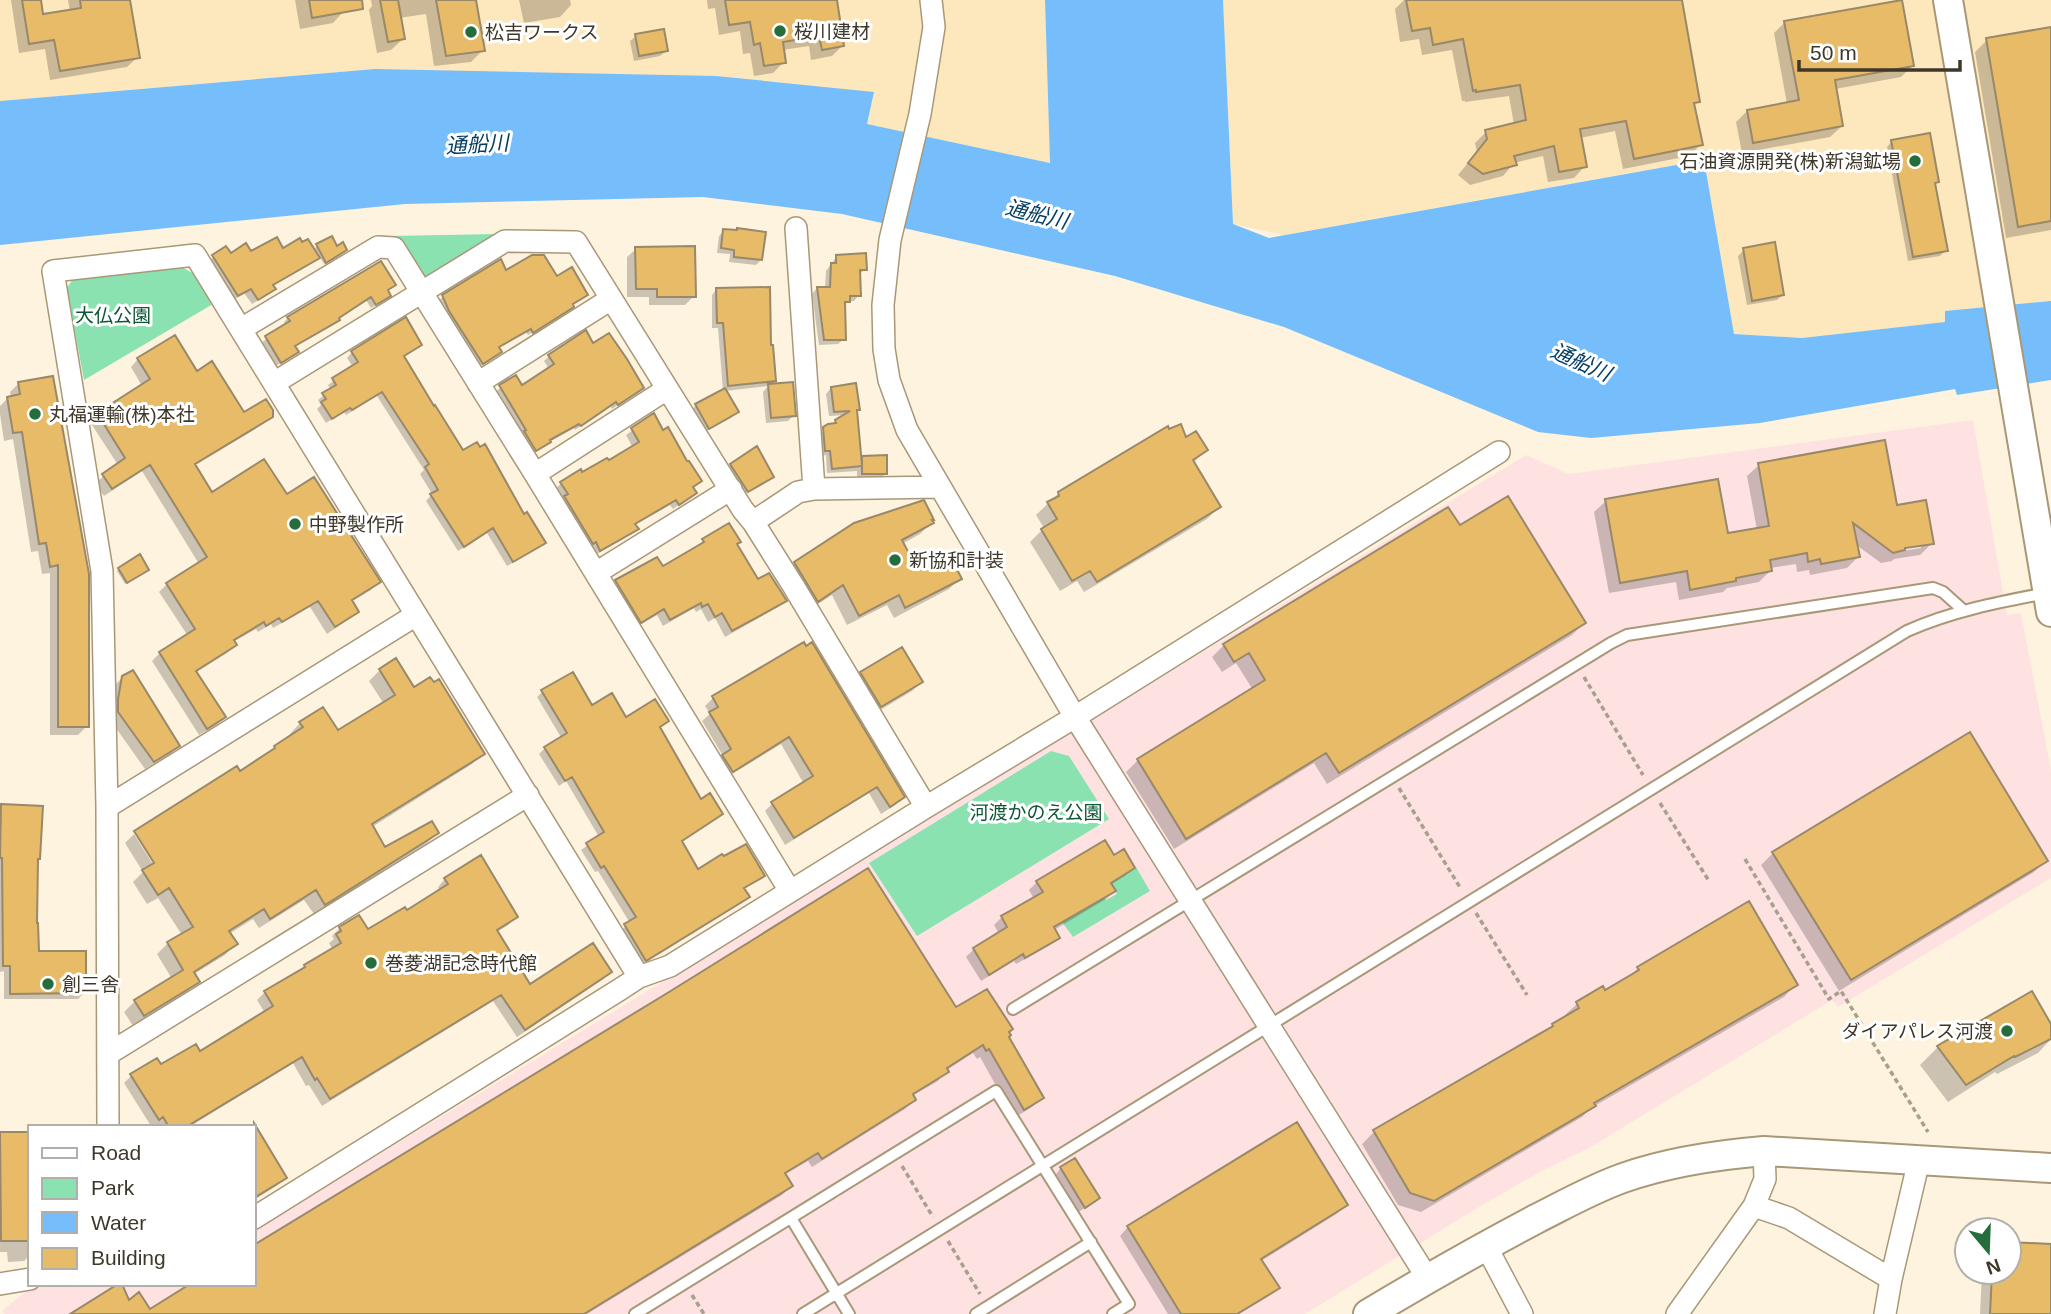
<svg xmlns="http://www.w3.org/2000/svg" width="2051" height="1314" font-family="Arial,'Noto Sans JP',sans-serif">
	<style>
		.commercial { fill: #fee2e2 }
		.built { fill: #fde7bd }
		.green { fill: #8ae2b1 }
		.water { fill: #75befb }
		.shadow { fill: #0003; fill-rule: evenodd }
		.building { fill: #e7bb67; stroke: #998869; stroke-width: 2 }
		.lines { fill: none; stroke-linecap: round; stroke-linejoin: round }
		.lane-casing { stroke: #a99878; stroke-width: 14 }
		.street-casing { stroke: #a99878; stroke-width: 24 }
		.secondary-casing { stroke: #a99878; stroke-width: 32 }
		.path { stroke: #a89f8d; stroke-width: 3.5; stroke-dasharray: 5 3.5; stroke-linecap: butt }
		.lane { stroke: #fff; stroke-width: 10 }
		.street { stroke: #fff; stroke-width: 21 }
		.secondary { stroke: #fff; stroke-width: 28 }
		.poi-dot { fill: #256e3b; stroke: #fff; stroke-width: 2.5 }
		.labels { text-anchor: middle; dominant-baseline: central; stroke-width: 6; stroke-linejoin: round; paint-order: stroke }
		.poi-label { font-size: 19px; fill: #3f382a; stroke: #fff; text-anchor: start }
		.park-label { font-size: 19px; fill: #0c5535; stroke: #fff }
		.water-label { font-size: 21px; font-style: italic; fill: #043e65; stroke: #fff }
	</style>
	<rect width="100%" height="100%" fill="#fef3de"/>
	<path class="commercial" d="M1973,420L2007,615L2021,613L2051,770V878L1838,1007L1832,1000L1589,1148L1538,1173L1474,1210L1305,1314H4L3,1310L29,1289L55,1284H254V1231L1526,455L1569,474Z"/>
	<path class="built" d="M0,0H1045L1050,163L867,124L874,93L375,69L0,101Z
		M1223,0H2051V301L1945,311L1946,322L1802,338L1734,334L1703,160L1284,235L1233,224Z"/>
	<path class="green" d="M498,234L424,279L415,277L390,236Z
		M180,266L194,274L213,304L84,380L67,288L75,276Z
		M1051,751L1069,756L1109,819L917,936L869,863Z
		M1136,867L1150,891L1073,937L1057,915L1062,912L1067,920L1081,912L1076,904L1099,890L1106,900L1117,894L1111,883Z"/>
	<path class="water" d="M1045,0H1223L1233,224L1269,238L1704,160L1734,334L1802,338L1945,322V311L2051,301V380L1957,395L1955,389L1760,423L1591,438L1538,432L1284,327L1115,276L842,214L703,197L405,204L0,245V101L375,69L716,76L874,92L867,124L1050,163Z"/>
	<path class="shadow" d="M11,0H39L42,16L70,11L68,0H128L138,57L127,67L50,80L45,49L19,53Z
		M295,0H342L344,11L333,23L300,29Z
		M371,0H475L483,50L471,62L434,66L426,14L399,18L403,39L391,50L377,53L369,10L372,6Z
		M519,0H570L571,5L560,17L524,23Z
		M707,0H835L842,46L832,56L811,60L809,46L782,50L784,62L773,73L754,76L750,53L743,54L740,31L719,35L715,8L708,9Z
		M1404,0H1680L1698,101L1693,106L1701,144L1689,156L1623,169L1615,131L1580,138L1585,166L1574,178L1548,182L1543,156L1514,163L1503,176L1470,185L1458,175L1477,152L1475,143L1486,132L1514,125L1509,96L1465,102V101H1462L1452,50L1422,55L1419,39L1400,42L1395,9Z
		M1785,22L1912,66L1901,77L1835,89L1842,126L1830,137L1742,153L1736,122L1747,111L1787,104L1774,33Z
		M2051,29V230L2006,238L1975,52L1987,40Z
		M636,36L666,51L660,56L634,61L630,41Z
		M1892,141L1937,182L1934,185L1946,250L1940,256L1908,261L1887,147Z
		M724,231L761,260L756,265L729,262L730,254L717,253L719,236Z
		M317,246L336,248L343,252L324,264L319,256L312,263L272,286L273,289L268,294L252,304L244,293L232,301L207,262L226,248L230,255L313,250Z
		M636,249L694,296L685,305H649V297H627V257Z
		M1744,250L1783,294L1777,300L1747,305L1738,256Z
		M837,256L865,269L859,275V295L854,301H848L843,306L844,339L838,344L819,345L812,294L817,288H825L826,271Z
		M505,272L586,295L571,305L568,311L528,335L526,332L498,348L500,352L496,356L479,367L438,301L443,297Z
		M393,285L386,291L384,300L371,308L366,300L337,319L333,325L294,347L297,352L276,366L262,342L286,326L284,322L288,318Z
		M717,289L769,347L774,381L769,386L794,415L788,421L766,423L763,392L768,386L725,391L736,412L731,418L703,433L691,411L696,405L723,391L718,328H712V295Z
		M420,345L403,358L462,453L524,516L543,543L538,548L507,566L487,533L458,551L426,501L432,494L420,474L424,470L377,396L346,415L344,412L326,423L317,409L321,405L318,400L331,390L328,385L353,367L347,358L352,352Z
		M592,346L642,388L612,409L610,405L575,430L574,428L549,442L544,447L531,455L495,392L515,377L522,387L549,369L544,361L549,356Z
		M138,359L196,373L243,415L271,416L263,424L194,466L211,494L286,496L379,582L371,590L351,602L357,611L349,619L327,634L310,607L273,628L271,624L258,632L256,629L233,642L235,645L227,653L195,673L223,717L216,725L199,735L152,661L160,653L188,636L159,592L167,584L199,564L142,471L104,496L95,483L118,465L90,422L98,415L142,386L131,367Z
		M52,378L87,726L78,735H50V573L42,574L38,551L31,552L13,439L4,441L0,414V406L8,398H11L10,392L19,383Z
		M831,388L858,409L855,412L860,460L863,457L885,474L880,479L857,478V471L827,473L826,455L820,456L819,434L847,415L829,416L826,394Z
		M653,416L663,432L700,481L692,488L695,493L673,509L670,505L634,525L636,529L631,534L595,555L560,503L563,500L556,488L562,483L608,463L633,448L626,435Z
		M1186,439L1206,450L1193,463L1219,507L1207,519L1084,592L1077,581L1060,591L1030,542L1044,528L1036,515L1059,493Z
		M731,465L767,481L743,495L727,469Z
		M1759,465L1896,507L1932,543L1920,555L1894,559L1892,561L1881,563L1855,544L1858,557L1847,568L1810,575L1809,570L1797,572L1796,564L1770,568V571L1759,582L1727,588L1723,592L1679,600L1676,582L1609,593L1594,512L1606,501L1726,535L1757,530L1747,476ZM1921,544V548L1897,552L1896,548Z
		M931,523L920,534L902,544L916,571L960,578L949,589L894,618L887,605L847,625L832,595L807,611L784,574L795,563Z
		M1459,527L1584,623L1572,635L1327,784L1314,763L1174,849L1126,772L1138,760L1253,690L1236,663L1222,672L1212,657L1224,645Z
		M703,541L736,545L758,581L785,601L778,607L725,637L715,618L708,622L701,609L696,612L694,608L663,626L657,615L634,628L610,588L616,581L662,568L697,547Z
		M119,569L144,572L125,584L117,571Z
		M803,644L903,797L895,805L881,814L869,793L785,845L765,811L773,803L804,784L781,744L724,779L715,764L723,756L702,721L710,714L705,706L713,698Z
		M380,670L413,689L483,753L472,764L372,827L385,849L437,833L427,843L314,914L304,900L259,928L253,919L229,934L235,944L225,955L194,974L198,981L187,992L133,1026L124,1012L135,1001L172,979L157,954L168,943L182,935L158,898L147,904L133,882L143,872L125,843L134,834L157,871L239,773L291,737L290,734L300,723L337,733L384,704L369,681Z
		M861,673L921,682L912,691L872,715L853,682Z
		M123,677L178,746L170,754L145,769L111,721L114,686Z
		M542,692L625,720L667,721L658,728L700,802L721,813L681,842L697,871L763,875L743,890L748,897L742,902L639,965L619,932L630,923L598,871L595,872L581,850L599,837L566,781L559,786L539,754L545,748L562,739L537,697Z
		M2,806L38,859L36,861L37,953L84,993L78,999H4V971L0,972V808Z
		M1773,853L2046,860L2034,872L1839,991L1761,865Z
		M1114,858L1133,868L1125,876L1110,885L1114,891L1106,899L1054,930L1058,937L1050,945L1016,964L1014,961L981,981L966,957L974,949L999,934L994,925L1002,917L1034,899L1029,890L1037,882Z
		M445,879L516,917L508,925L497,932L530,986L610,972L602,980L517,1037L493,1001L322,1106L309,1085L306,1086L293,1063L189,1127H156L155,1124L151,1126L124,1083L131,1076L199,1053L265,1013L257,1000L265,992L333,950L329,943L334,939L332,936L340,928L367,932L406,912L440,891L438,887Z
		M1748,904L1795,985L1784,997L1591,1108L1582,1117L1421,1212L1398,1205L1362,1144L1374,1132L1544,1034L1553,1025L1566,1017L1565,1015L1577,1004L1603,988L1605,992L1626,980L1638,968Z
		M2032,993L2051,1028V1039L2038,1053L1997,1074L1995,1072L1948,1102L1920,1065L1938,1047Z
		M670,994L956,1010L1007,1032V1037L1042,1098L1032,1107L1014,1118L980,1057L977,1059L973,1053L947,1070L938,1081L912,1096L914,1100L905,1109L812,1167L808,1161L784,1175L791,1186L782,1195L587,1314H73L129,1303L149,1311L254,1284V1247Z
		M255,1129L285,1178L276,1186L254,1200V1130Z
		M1,1134H30V1255L24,1261L8,1262L7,1252H0Z
		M1061,1168L1098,1198L1079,1212L1056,1174Z
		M1346,1205L1338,1213L1261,1261L1277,1288L1269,1296L1239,1314H1168L1120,1236L1128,1227Z
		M2009,1243L2051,1246V1314H1980L1982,1272H2009Z"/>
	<path class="building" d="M22,0H41L43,14L81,8L80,0H130L140,58L60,71L54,40L29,44Z
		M309,0H362L363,9L312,18Z
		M380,0H398L405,39L388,42Z
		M436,0H476L485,51L446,56Z
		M725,0H837L844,46L822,50L819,36L783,42L786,63L764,66L760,43L754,45L750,22L729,25Z
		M1406,0H1682L1700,102L1694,103L1703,145L1634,159L1626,121L1580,129L1587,167L1559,172L1554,146L1514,156L1517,165L1483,174L1468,163L1487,139L1485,130L1526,120L1520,85L1476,92V90L1473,91L1463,39L1433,45L1430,28L1412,31Z
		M1902,0L1914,66L1835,80L1843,126L1753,143L1747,110L1799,100L1784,21Z
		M2051,27V221L2018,227L1986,38Z
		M664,29L668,51L639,56L635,34Z
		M1930,133L1939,182L1935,183L1948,251L1913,257L1891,140Z
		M737,228L766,232L762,260L734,257V250L721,248L723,229L737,230Z
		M332,236L337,246L343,242L347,250L326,263L316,244Z
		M277,237L283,248L300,238L302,242L308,239L320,258L273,285L276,289L258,300L251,289L238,296L212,255L226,246L231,253L246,243L251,251Z
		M1775,242L1784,295L1752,301L1743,248Z
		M695,246L696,297H657V289H636L635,247Z
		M866,253L867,270H860L861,296H850V302H845L846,340H824L817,287H830L831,263H836V255Z
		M532,255H544L557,276L572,267L588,295L573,304L574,307L533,333L531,329L499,347L502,352L483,364L449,311L442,295L501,259L506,270Z
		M381,261L396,285L388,290L391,296L376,305L371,297L339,318L340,320L295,346L299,352L281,363L265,336L290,321L287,317Z
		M770,287L771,345H773L776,381L728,386L723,323H717L716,288Z
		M406,317L422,345L404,356L434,406L435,405L463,450L477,442L480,447L485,444L524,514L527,512L546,543L513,562L493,528L464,547L430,494L438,490L425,467L429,464L382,392L352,410L350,408L332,419L321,402L326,399L322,393L336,385L332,378L358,362L351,351Z
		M586,330L593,343L609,333L627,359L644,388L618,405L616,402L581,426L579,424L550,440L551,442L536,451L524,431L526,430L499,385L516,375L522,385L554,364L548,355Z
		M175,335L197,371L212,361L244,412L266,399L273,410V417L195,464L212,492L264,459L287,494L314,477L381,582L352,600L359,612L335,627L318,601L282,622L279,618L266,626L264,622L234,640L237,645L196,671L226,717L207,729L159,652L195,629L166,583L207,557L150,465L112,489L102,474L125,458L97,413L150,379L137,358Z
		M53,376L89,574V727H58V565L50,567L46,543L39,544L22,432L13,433L7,397L20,394L18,382Z
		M793,382L796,416L771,418L768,384Z
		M856,383L860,410H857L862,465V456L887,455V474H862V466L832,469L830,451H825L823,427L828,424L836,423L835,420L850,411L834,412L831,387Z
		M725,388L739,412L709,429L695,404Z
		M654,413L663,430L668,427L687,461H689L702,481L693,487L697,493L679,505L676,500L635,524L639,529L600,551L596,542L593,544L564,496L568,494L560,482L581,469L582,472L607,458L609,460L639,442L631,428Z
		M1181,424L1186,437L1196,431L1208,450L1193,460L1221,507L1097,582L1090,571L1072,581L1041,529L1057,519L1047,502L1059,496L1058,492L1168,426L1169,429Z
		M1885,440L1897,505L1926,500L1934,544L1905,548V550L1893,553L1853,523L1860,557L1821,564L1820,559L1808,562L1807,553L1770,560L1772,571L1736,578V581L1690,590L1687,571L1620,583L1605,499L1718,479L1728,533L1769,526L1758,463Z
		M757,446L774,477L748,492L730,464Z
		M1508,496L1586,623L1339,773L1326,753L1186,839L1137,759L1265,680L1249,653L1234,662L1223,644L1448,507L1460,525Z
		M924,500L934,520H932L934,523L902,540L917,569L948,552L962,579L905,608L899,595L859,616L843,585L818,602L794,562L854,523Z
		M729,523L741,542L737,544L758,579L769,573L787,601L732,631L722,613L715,617L708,604L702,607L701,603L670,620L664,609L641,623L615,580L657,557L663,566L704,542L702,539Z
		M140,554L149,570L127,583L118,568Z
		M804,642L806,646L812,642L905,797L890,807L877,787L794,838L771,802L813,776L789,737L733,772L722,755L731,749L709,712L718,707L712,696Z
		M902,647L923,682L881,707L860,672Z
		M396,658L414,687L430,677L434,682L439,679L485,754L372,824L385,847L432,821L439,833L325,905L316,890L270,919L264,909L229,931L238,944L194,972L200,982L144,1016L134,1000L183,970L167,942L193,927L169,888L158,895L142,870L154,863L134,831L237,766L240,771L275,748L274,746L303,727L299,722L323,707L338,730L395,695L379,669Z
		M133,670L180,746L154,762L118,712V699L122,676Z
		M573,672L592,705L612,693L626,717L655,699L669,721L660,727L701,799L710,793L723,814L682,841L698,869L722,854L724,856L746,844L765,876L744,888L750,897L646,961L624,924L636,917L604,866L601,868L586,843L604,832L572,777L565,781L544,747L567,733L541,690Z
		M1970,732L2048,861L1851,980L1772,852Z
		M1,804L43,806L40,859H38L37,923H38L39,951H86V993L10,994V966H3L2,858H0Z
		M1105,840L1114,855L1124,849L1135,868L1111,883L1116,891L1054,927L1060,938L1025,958L1023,954L989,975L973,948L1007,927L1001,916L1043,892L1036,881Z
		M481,855L518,917L497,930L530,984L593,943L612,972L525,1030L501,995L330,1099L317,1078L315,1080L302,1057L186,1127H169L163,1117L159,1120L130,1074L157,1058L161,1064L196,1044L200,1051L273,1006L264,991L305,967L304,965L341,943L336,934L341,931L339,927L359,915L368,929L405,907L407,910L448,884L444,878Z
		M868,868L956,1007L987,989L1013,1029L1009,1032L1011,1035L1009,1037L1044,1098L1024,1110L989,1049L986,1051L983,1045L947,1068L949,1072L913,1094L916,1100L822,1159L818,1153L785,1173L793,1186L584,1314H70L118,1284H122L129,1300L139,1292L150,1309L190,1284H254V1245L669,992Z
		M1749,901L1798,985L1594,1103L1596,1106L1434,1201L1410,1193L1373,1130L1553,1026L1552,1024L1579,1008L1576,1002L1603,986L1605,990L1639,970L1637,967Z
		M2032,991L2051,1024V1039L2015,1057L2014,1056L1966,1085L1937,1046Z
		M1297,1122L1348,1205L1261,1259L1280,1288L1237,1314H1181L1127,1226Z
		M254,1123L287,1178L254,1198Z
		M0,1132H30V1241H1Z
		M1075,1158L1100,1198L1085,1208L1060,1167Z
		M2009,1242L2051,1244V1314H1990L1992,1272H2009Z"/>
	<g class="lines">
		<defs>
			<path id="lane" d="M1013,1009L1611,643L1627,635L1933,588L1943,592L1963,610
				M791,1218L849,1314
				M635,1314L996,1091L1129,1304L1113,1314
				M803,1314L1907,631C1952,611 1999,602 2047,593
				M976,1314L1091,1242"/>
			<path id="street" d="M931,0L934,27L920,114L890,240L883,305L884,349L889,380L907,430L1075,717L1428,1279
				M796,228L814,489
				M241,329L378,247L394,248L535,474L790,891
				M274,383L505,241L576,242L743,510L753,522L794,587L926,807
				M478,383L611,299
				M535,474L667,389
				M753,522L798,492L814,489L940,487
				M596,573L731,489
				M107,807L416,615
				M108,1054L528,795
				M108,1127L107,807L102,571L53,271L195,255L639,977
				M1754,1206L1789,1218L1891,1279
				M254,1218L619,990L639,977L670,966L926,807L1075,717L1499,452
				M1486,1246L1522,1314
				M0,1284L30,1279
				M1677,1314L1754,1206L1765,1179L1764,1151
				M1885,1314L1891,1279L1919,1160"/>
			<path id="secondary" d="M1948,0L2051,612
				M1368,1314C1423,1281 1479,1249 1536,1219C1564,1205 1592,1189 1623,1178C1668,1162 1716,1155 1764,1151L2051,1168"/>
		</defs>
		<use href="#lane" class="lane-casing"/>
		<use href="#street" class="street-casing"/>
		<use href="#secondary" class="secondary-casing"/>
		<path class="path" d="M1584,677L1643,775
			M1399,788L1461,889
			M1660,803L1709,881
			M1745,859L1829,999L1841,991L1928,1132
			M1476,913L1527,995
			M902,1166L933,1217
			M948,1241L980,1294
			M692,1295L704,1314"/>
		<use href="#lane" class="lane"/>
		<use href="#street" class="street"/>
		<use href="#secondary" class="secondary"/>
	</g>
	<g class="poi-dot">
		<circle cx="780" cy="31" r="7"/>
		<circle cx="471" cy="32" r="7"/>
		<circle cx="1915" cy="161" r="7"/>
		<circle cx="35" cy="414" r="7"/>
		<circle cx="295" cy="524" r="7"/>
		<circle cx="895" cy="560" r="7"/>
		<circle cx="371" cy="963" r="7"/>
		<circle cx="48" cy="984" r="7"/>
		<circle cx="2007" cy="1031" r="7"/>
	</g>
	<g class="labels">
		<g class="poi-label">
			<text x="794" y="31">桜川建材</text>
			<text x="485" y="32">松吉ワークス</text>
			<text x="1901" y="161" text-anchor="end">石油資源開発(株)新潟鉱場</text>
			<text x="49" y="414">丸福運輸(株)本社</text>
			<text x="309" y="524">中野製作所</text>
			<text x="909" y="560">新協和計装</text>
			<text x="385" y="963">巻菱湖記念時代館</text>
			<text x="62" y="984">創三舎</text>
			<text x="1993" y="1031" text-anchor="end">ダイアパレス河渡</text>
		</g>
		<g class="park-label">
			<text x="113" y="315">大仏公園</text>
			<text x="1036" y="812">河渡かのえ公園</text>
		</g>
		<g class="water-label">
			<text transform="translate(477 144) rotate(-3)">通船川</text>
			<text transform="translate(1037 214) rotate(14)">通船川</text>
			<text transform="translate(1581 362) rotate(24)">通船川</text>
		</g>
	</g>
	<rect x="28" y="1125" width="228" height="161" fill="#ffffff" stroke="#b2afaa" stroke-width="2"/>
	<rect x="42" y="1148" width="35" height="10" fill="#ffffff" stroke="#b2afaa" stroke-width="2"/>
	<text x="91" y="1160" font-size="21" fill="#3f382a">Road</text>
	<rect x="42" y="1178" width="35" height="21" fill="#8ae2b1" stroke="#b2afaa" stroke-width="2"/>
	<text x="91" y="1195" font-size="21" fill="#3f382a">Park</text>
	<rect x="42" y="1212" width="35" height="21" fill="#75befb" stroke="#b2afaa" stroke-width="2"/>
	<text x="91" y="1230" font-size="21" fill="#3f382a">Water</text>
	<rect x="42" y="1248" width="35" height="21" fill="#e7bb67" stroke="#b2afaa" stroke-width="2"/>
	<text x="91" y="1265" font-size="21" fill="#3f382a">Building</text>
	<g transform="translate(1988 1251) rotate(161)"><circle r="33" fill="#ffffff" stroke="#b2afaa" stroke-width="2"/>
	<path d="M0-5L12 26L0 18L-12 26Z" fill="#256e3b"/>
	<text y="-10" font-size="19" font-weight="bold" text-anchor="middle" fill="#3f382a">N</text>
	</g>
	<path d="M1799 60v10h161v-10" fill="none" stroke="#3f382a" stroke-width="3.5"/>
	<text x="1810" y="60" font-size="21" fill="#3f382a" stroke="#ffffff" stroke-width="5" paint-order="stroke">50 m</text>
</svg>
